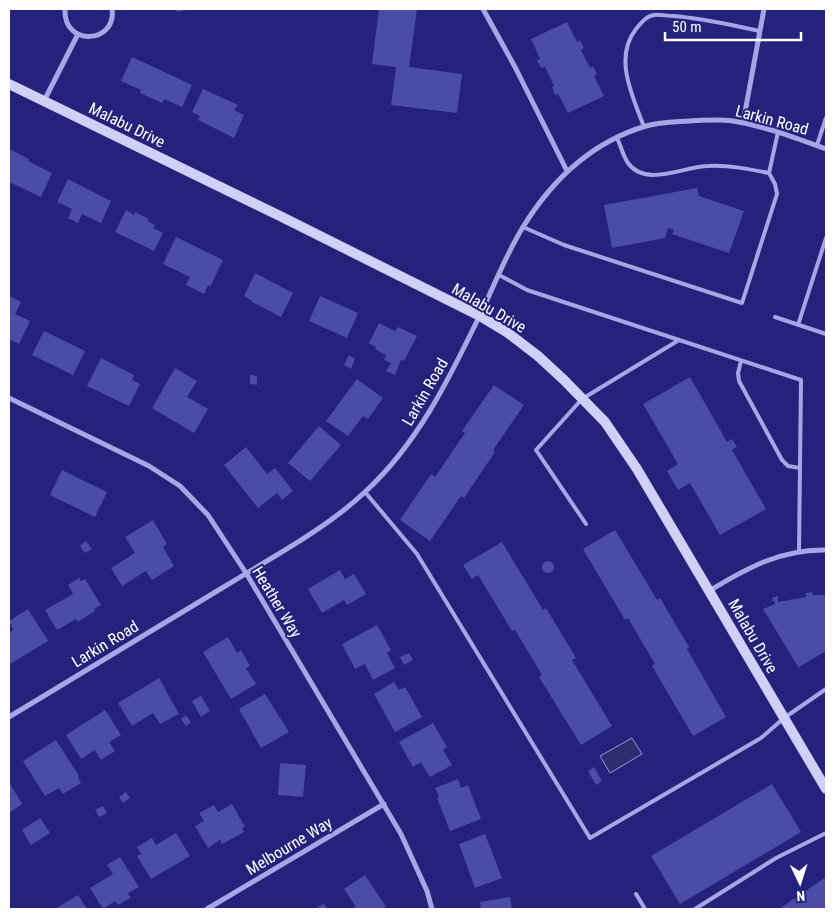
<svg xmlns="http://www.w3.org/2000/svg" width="835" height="918" font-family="'Roboto Condensed',sans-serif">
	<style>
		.water { fill: #2f2c70; stroke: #9999e7 }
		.building { fill: #4c4ba5 }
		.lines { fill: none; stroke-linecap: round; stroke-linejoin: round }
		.lane { stroke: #a6a5e6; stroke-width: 4 }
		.street { stroke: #a6a5e6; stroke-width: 5 }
		.secondary { stroke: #d0cff5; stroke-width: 10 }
		.labels { text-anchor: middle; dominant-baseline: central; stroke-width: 4; stroke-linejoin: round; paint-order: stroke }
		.street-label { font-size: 16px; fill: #fff; stroke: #25227c }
	</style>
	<rect width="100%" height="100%" fill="#25227c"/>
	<path class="water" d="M632,738L642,754L610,773L600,756Z"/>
	<path class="building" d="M176,9H189L177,12Z
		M379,9H417L409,67L462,74L457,113L391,105L396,67L372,64Z
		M567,22L577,42L580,40L584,48L581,50L590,68L593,66L597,74L594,76L604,96L568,113L558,94L555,95L552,87L554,86L545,67L541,68L537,60L540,59L531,39Z
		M132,57L192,85L182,107L164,99L162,103L140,93L141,90L121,81Z
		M203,89L238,105L234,110L244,115L234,138L198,120L200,116L192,112Z
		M9,149L29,159L28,161L52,173L41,197L9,182Z
		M68,179L111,201L101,223L82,214L78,223L68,218L72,209L57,202Z
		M697,188L699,196L744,211L729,253L672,234L674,230L668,228L665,238L612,248L604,205Z
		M126,210L134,215L135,212L149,219L147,221L155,225L153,228L163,233L154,251L115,232Z
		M176,237L223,260L210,287L208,285L204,294L186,285L190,277L163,264Z
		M255,273L293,293L281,317L252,302V301L244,296Z
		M9,296L21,302L15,314L30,321L19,344L9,339Z
		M320,296L358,313L347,338L309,321Z
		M379,323L395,331L398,327L417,336L404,361L401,360L395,375L386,371L391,363L384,360L386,355L375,349L376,347L369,343Z
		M44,331L85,351L73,375L32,355Z
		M349,355L355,359L351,369L344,365Z
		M101,358L134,375L132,380L140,384L129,406L87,386Z
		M175,368L197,381L187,397L208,409L194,433L152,408Z
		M250,375L257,376V385L250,384Z
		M690,377L727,442L732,439L737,447L732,450L766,509L720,535L690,483L678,490L667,471L678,464L643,404Z
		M357,379L383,398L368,419L363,416L348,436L326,421Z
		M494,385L524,405L493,450L495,452L464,498L461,496L430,541L400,520L431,474L435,477L465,433L462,431Z
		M319,426L341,445L310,481L288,463Z
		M246,447L267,474L275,468L293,491L282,500L277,493L258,508L224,465Z
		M62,470L107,492L95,517L50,495Z
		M153,520L167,544L163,547L174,566L152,580L146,571L122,586L111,568L135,553L125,537Z
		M615,530L657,600L660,598L689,647L687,649L726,717L693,736L652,666L655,664L628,618L625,620L583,549Z
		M86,541L92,549L85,553L80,546Z
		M502,542L543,610L546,608L576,658L572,660L612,726L581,745L539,677L542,675L515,630L512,631L478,575L472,579L463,565Z
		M542 567a6 6 0 1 1 12 0a6 6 0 1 1-12 0Z
		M340,570L345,579L354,574L366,594L347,605L344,600L322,613L308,589Z
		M79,578L81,581L85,579L101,605L94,609L95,611L78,622L76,619L57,630L45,610L73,594L68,585Z
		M812,592L813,595H826V651L799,667L800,670L763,609L775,604V601L773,602L772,598L778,596V602L806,597V593Z
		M28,609L48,641L10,664L9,633L13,630L9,621Z
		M377,625L391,650L387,653L395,668L373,680L365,664L355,669L342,644Z
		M228,637L237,653L241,650L250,666L246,668L256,684L231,699L203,652Z
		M409,653L413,660L404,665L400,657Z
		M159,678L179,714L160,724L153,713L132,726L118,703Z
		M394,682L399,690L405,687L422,717L395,732L374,694Z
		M265,694L289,732L261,748L239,709Z
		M201,696L210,711L201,717L192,701Z
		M105,710L121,735L109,742L115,751L101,760L95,750L81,759L66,735Z
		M186,715L191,722L186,726L181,719Z
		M433,723L447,747L443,750L452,765L430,777L421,762L413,767L399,742Z
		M56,740L79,776L78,777L81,783L63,794L59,788L45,796L23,761Z
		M280,763L306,765L303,797L278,795Z
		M594,767L602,781L596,785L588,771Z
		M458,779L461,788L468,785L481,819L450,831L437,798L439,797L435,788Z
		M9,782L22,804L9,813Z
		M772,784L801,832L680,904L651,856Z
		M126,792L130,798L123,803L119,797Z
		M232,804L245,827L242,828L244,832L222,844L220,840L208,848L195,826L204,821L199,813L214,805L218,812Z
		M103,806L107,813L99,817L95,810Z
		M40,818L50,833L31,845L22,830Z
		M176,833L190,856L151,879L137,856L141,854L137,847L152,838L156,845Z
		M485,834L502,878L475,888L459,844Z
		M120,857L139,887L128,893L131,898L118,905L115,901L103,909L90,888L113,874L107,865Z
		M365,875L386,907L383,909H352L356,907L344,889Z
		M826,877V909H779Z
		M78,895L87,909H55Z
		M510,897L512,909H481L480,902Z
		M324,904L327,909H314Z"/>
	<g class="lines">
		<path class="lane" d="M644,127C633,97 613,58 636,29C641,23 646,16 654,15C660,14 667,16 673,16C702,18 731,25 760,31
			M617,138C621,146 623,156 628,163C646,188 685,166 708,166C729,165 749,169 769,173
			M817,145L826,118
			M523,227L564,245L742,303L777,194L775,184L769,173L778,132
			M499,275L527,290L801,380L799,552
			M775,317L826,334
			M798,325L826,238
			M741,361L738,373L739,381L782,460L788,466L800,468
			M365,492L417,554L590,838L761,738L784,718L826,689
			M586,524L536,450L582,399L679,340
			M636,894L645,909
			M695,909L776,858L826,833"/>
		<path class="street" d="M65,9C63,47 117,44 112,9
			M483,9L515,67L567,171
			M44,101L78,34
			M743,123L764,9
			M9,398L149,466L180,486L208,515L246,573L401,834L427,891L432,909
			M709,591C747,568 781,549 826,550
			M9,717C81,673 154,629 227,585C274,556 326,529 366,491C417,444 448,381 478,319C493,289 505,256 523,227C552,180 592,142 646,126C660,122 675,122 689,121C704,120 718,119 733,121C765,126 796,138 826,149
			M207,909L384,804"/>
		<path class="secondary" d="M9,84L282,217L480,316L508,333L538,356L564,380L605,422L637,469L826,789"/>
	</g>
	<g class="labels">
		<g class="street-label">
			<text transform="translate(772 120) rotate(15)">Larkin Road</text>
			<text transform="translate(127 125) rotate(26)">Malabu Drive</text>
			<text transform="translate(489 308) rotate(30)">Malabu Drive</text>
			<text transform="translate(425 392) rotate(-60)">Larkin Road</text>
			<text transform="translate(277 602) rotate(59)">Heather Way</text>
			<text transform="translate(753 636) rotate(60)">Malabu Drive</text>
			<text transform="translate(105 644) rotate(-31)">Larkin Road</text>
			<text transform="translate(289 846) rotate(-31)">Melbourne Way</text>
		</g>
	</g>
	<rect width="835" height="918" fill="none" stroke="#ffffff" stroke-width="20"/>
	<g transform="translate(800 883) rotate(176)" stroke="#25227c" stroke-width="4" paint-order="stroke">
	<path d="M0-4L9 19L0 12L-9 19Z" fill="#ffffff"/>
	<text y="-8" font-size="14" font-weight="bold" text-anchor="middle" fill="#ffffff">N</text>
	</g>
	<path d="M665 32v8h136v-8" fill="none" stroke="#ffffff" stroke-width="2.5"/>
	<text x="672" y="32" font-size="15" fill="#ffffff" stroke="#25227c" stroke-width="4" paint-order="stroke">50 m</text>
</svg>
